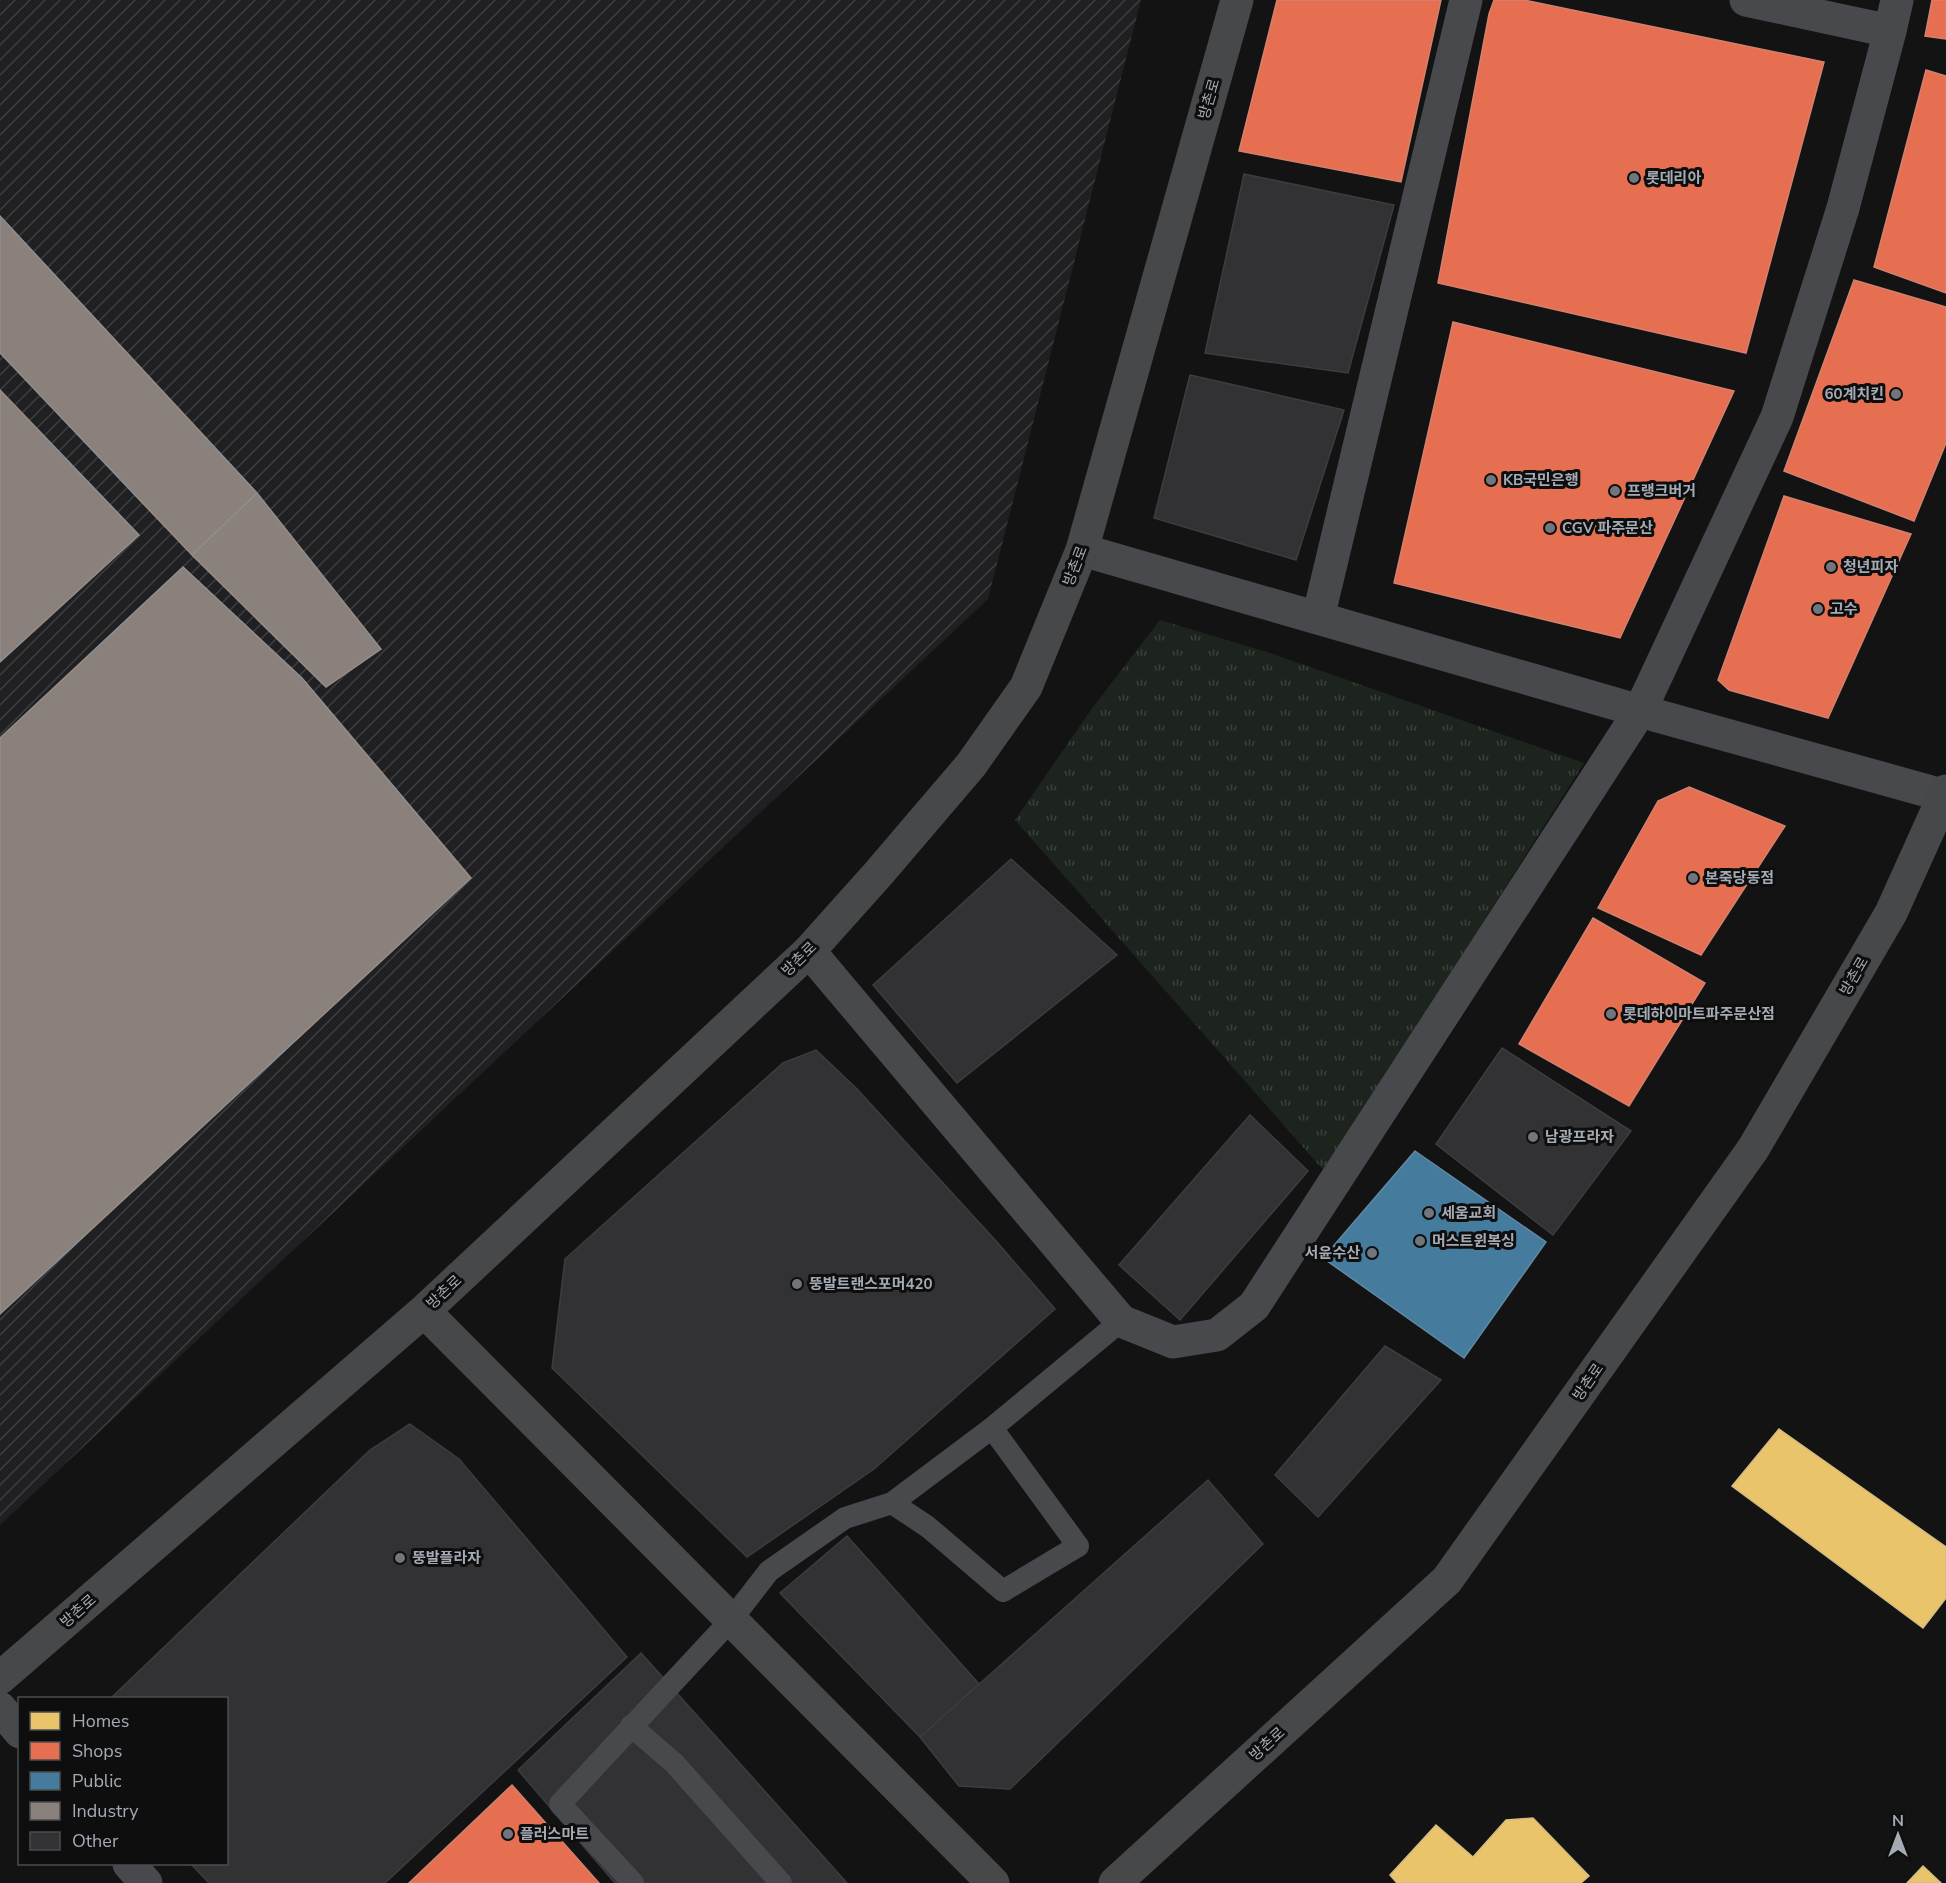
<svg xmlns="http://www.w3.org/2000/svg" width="1946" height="1883" font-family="'Nunito Sans','Noto Sans KR',sans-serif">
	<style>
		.industrial { fill: url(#industrial-furrows) }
		.grass { fill: url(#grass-tufts) }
		.homes { fill: #e9c46a; stroke: #d4bc80; stroke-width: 1.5 }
		.shops { fill: #e76f51; stroke: #d3816f; stroke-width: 1.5 }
		.public { fill: #457b9d; stroke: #6289a4; stroke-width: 1.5 }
		.industry { fill: #8a817c; stroke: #928e8d; stroke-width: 1.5 }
		.building { fill: #323234; stroke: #3c3d40; stroke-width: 1.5 }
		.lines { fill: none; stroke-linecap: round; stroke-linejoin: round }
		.lane { stroke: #48494c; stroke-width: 22 }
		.street { stroke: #48494c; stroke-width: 33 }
		.secondary { stroke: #46484a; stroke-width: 33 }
		.poi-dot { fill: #71767c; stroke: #0e0e0f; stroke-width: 2 }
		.labels { text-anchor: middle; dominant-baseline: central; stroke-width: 6; stroke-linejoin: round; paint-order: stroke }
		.street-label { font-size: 15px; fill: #a4abb4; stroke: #0e0e0f }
		.poi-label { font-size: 15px; font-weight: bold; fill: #a4abb4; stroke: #0e0e0f; text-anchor: start }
	</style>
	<defs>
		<pattern id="industrial-furrows" width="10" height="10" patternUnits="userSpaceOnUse" patternTransform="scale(1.5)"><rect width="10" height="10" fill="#202022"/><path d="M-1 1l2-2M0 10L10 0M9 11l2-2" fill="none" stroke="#3d3e40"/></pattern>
		<pattern id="grass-tufts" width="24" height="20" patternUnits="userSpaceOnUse" patternTransform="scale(1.5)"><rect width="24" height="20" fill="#1d241e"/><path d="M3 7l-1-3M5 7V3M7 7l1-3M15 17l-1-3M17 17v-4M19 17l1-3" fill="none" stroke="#3b413c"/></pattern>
	</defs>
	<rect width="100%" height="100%" fill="#131314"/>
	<path class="industrial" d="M0,0H1141L988,599L0,1525Z"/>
	<path class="grass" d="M1160,620L1267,652L1584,763L1325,1172L1015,820L1093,707Z"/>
	<path class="homes" d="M1779,1429L1946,1547V1598L1923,1628L1732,1486Z
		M1533,1818L1589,1876L1581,1883H1397L1390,1875L1436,1825L1473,1857L1506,1820Z
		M1923,1866L1941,1883H1907Z"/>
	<path class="shops" d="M1277,0H1441L1401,182L1239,151Z
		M1494,0H1524L1824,62L1746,353L1438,283L1489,14Z
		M1932,0H1946V39L1925,36Z
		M1926,70L1946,76V293L1874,267Z
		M1854,280L1946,307V443L1914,521L1784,471Z
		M1453,322L1734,391L1620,638L1394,583Z
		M1784,496L1911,534L1828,718L1729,690L1718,680Z
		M1689,787L1785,826L1701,955L1598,908L1658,801Z
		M1593,918L1705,983L1629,1106L1519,1044Z
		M512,1785L599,1883H409Z"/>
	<path class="public" d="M1415,1151L1546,1242L1464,1358L1323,1258Z"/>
	<path class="industry" d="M0,216L257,493L192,555L0,353Z
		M0,390L139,535L0,662Z
		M257,493L381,649L326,687L192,555Z
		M183,567L302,678L471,878L0,1314V738Z"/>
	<path class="building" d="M1244,174L1394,205L1348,373L1205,353Z
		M1190,375L1344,410L1296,560L1154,518Z
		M1011,859L1117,955L957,1083L873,985Z
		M1502,1048L1631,1131L1553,1235L1436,1144Z
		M816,1050L857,1089L996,1241L1055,1309L874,1469L747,1557L552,1368L565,1259L783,1063Z
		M1250,1115L1308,1171L1180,1320L1119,1265Z
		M1385,1346L1441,1380L1318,1517L1275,1475Z
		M410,1424L459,1459L627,1657L385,1883H209L191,1864H226V1698H111L370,1450Z
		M1208,1480L1263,1544L1010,1789L959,1786L920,1737Z
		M847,1536L979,1684L920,1737L780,1593Z
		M641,1653L847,1883H615L518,1770Z"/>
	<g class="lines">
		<path class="lane" d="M892,1503L992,1428
			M631,1726L674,1763L781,1883
			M633,1883L560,1804L731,1620L769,1571L845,1518L892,1503L928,1527L1003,1591L1078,1546L992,1428L1121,1321"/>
		<path class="street" d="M1890,31L1897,0
			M1082,550L1640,711L1777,417L1843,208L1890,31L1746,0
			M1318,618L1466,0
			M809,951L1121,1321L1173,1342L1217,1335L1254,1306L1640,711L1946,796
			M0,1708L20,1732
			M129,1864L146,1883"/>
		<path class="secondary" d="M424,1311L993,1883
			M0,1678L424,1311L809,951L878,874L971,765L1026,687L1082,550L1237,0
			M1115,1883L1447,1580L1753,1149L1891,913L1946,791"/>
	</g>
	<g class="poi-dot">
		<circle cx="1634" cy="178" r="6"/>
		<circle cx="1896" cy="394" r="6"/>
		<circle cx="1491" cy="480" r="6"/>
		<circle cx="1615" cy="491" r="6"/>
		<circle cx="1550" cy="528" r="6"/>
		<circle cx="1831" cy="567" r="6"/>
		<circle cx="1818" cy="609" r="6"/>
		<circle cx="1693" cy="878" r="6"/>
		<circle cx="1611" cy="1014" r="6"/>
		<circle cx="1533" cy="1137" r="6"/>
		<circle cx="1429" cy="1213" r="6"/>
		<circle cx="1420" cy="1241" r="6"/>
		<circle cx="1372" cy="1253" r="6"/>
		<circle cx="797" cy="1284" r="6"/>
		<circle cx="400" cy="1558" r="6"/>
		<circle cx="508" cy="1834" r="6"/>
	</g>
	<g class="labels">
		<g class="street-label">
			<text transform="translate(1209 99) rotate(-74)">방촌로</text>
			<text transform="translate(1075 566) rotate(-69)">방촌로</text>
			<text transform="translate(799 959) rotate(-44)">방촌로</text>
			<text transform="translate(1854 976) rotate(-60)">방촌로</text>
			<text transform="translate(444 1292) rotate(-43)">방촌로</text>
			<text transform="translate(1588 1382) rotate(-55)">방촌로</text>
			<text transform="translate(78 1611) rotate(-41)">방촌로</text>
			<text transform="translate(1267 1744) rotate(-42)">방촌로</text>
		</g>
		<g class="poi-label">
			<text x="1646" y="178">롯데리아</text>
			<text x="1884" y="394" text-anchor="end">60계치킨</text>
			<text x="1503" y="480">KB국민은행</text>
			<text x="1627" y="491">프랭크버거</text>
			<text x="1562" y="528">CGV 파주문산</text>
			<text x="1843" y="567">청년피자</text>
			<text x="1830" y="609">고수</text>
			<text x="1705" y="878">본죽당동점</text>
			<text x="1623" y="1014">롯데하이마트파주문산점</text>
			<text x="1545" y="1137">남광프라자</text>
			<text x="1441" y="1213">세움교회</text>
			<text x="1432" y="1241">머스트윈복싱</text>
			<text x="1360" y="1253" text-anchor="end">서윤수산</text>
			<text x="809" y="1284">뚱발트랜스포머420</text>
			<text x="412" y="1558">뚱발플라자</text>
			<text x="520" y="1834">플러스마트</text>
		</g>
	</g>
	<rect x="18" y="1697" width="210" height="168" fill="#0e0e0f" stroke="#4a4d51" stroke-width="1.5"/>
	<rect x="30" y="1712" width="30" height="18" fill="#e9c46a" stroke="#4a4d51" stroke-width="1.5"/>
	<text x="72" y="1727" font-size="18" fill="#a4abb4">Homes</text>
	<rect x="30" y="1742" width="30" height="18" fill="#e76f51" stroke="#4a4d51" stroke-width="1.5"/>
	<text x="72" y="1757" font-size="18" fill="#a4abb4">Shops</text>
	<rect x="30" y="1772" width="30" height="18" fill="#457b9d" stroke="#4a4d51" stroke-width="1.5"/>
	<text x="72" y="1787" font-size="18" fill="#a4abb4">Public</text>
	<rect x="30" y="1802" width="30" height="18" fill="#8a817c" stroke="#4a4d51" stroke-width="1.5"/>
	<text x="72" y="1817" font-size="18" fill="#a4abb4">Industry</text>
	<rect x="30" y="1832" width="30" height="18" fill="#323234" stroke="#4a4d51" stroke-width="1.5"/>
	<text x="72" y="1847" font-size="18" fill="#a4abb4">Other</text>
	<g transform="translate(1898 1835)" stroke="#0e0e0f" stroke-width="4.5" paint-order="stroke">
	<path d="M0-4.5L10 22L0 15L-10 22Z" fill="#a4abb4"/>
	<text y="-9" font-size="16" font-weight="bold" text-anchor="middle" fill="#a4abb4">N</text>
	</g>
</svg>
